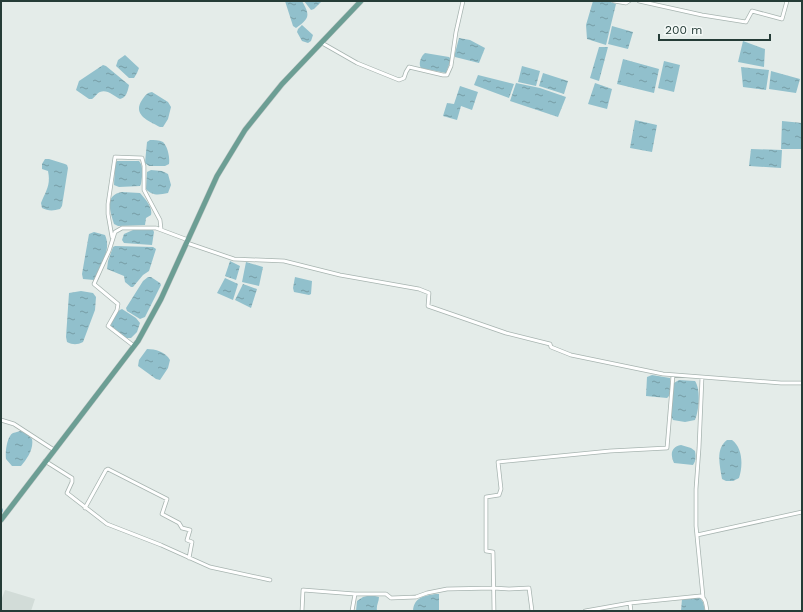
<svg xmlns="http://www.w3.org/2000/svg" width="803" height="612" font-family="'Work Sans',sans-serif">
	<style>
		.built { fill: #d2dcd8 }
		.water { fill: url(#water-ripples) }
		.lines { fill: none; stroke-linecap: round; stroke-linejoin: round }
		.canal { stroke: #91c0cc; stroke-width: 4 }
		.street-casing { stroke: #a7b4b0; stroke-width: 4.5 }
		.primary-casing { stroke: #c2c8c7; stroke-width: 6 }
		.street { stroke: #fff; stroke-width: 3 }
		.primary { stroke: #6c9e94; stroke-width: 5 }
	</style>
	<defs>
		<pattern id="water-ripples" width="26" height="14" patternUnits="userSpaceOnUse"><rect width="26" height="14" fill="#91c0cc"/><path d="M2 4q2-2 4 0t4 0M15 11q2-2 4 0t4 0" fill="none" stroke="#769da6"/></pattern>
	</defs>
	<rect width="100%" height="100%" fill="#e4ece9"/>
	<path class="built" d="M5,590L35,599L31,611H1V598H2Z"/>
	<path class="water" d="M285,1H302C310,15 310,18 296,28L293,26Z
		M304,1H322L314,9L311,10Z
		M593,1H608L616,4L606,45L587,39L586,25Z
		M302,25L313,35L311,41L308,43L302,41L297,32L298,29Z
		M612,26L633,32L628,49L608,44Z
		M459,38L470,40L485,48L479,63L455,57V53Z
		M743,41L765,49L764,67L738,62Z
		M599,47H608L599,81L590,78Z
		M425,53L449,57L451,59L446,73L421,68C418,64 421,56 425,53Z
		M125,55L139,68L137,73L134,78H129L116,66L118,60Z
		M623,59L659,69L654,93L617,84Z
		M664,61L680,65L674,92L658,88Z
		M103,65L106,66L129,85C128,91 126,98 120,99C114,96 107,89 100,92C97,93 95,97 92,99H89L76,90L79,81Z
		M522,66L540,71L536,86L518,82Z
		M741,67L769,70L766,90L743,87Z
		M771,71L800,79L796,93L769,89Z
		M543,73L568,81L564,94L539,86Z
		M478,75L514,84L509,98L474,85Z
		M516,83L540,88L566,97L558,117L510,101Z
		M595,83L612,89L607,109L588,104Z
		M460,86L478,92L472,110L461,106L457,120L443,116L447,103L454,104Z
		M152,92L168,102L171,107L168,119L163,127H160C149,121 132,115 142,100C145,96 146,93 152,92Z
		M635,120L657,125L652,152L630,148Z
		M782,121L802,123V149H781Z
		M150,140C154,140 159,140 163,142C168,147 170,158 169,164L165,166H149L145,163L147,142Z
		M751,149L782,150L781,168L749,166Z
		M45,159H49L65,164L67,165L68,168L62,206L60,209C53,211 48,211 42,208L41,203C46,191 51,185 48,171L42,169V164Z
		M117,161H139C144,166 142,177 141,184L140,186L119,187L114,185L115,163Z
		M151,170L162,171L168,174L171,185L168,193C159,195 152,196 146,189L147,172Z
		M122,192L140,193C145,199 153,207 151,215L146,218L145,225L118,226L114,224C110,211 104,195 122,192Z
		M145,229L153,230L154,232L152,245L124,243L122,240L124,234L133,230Z
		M94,232L105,235C112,251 100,265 94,280L83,279L82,274L89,234Z
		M115,246L153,247L156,249L149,271L143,275L133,287H131L125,282L124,276L107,269L108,261L113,247Z
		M230,261L240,266L236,280L225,276Z
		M246,262L263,267L259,286L242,282Z
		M148,277H151L160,283L161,285L145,317L140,319L127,311L126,308L143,281Z
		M295,277L312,281L311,294L309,295L294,292L293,288Z
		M225,278L238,284L233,300L217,293Z
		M243,284L257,289L251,308L235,300Z
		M81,291L93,293L96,297L95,310L83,342C77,345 73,345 67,342L66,337L69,293Z
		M122,309L136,318L140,323L137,332L131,338H126L111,326C111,320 116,311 122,309Z
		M147,349C155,349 166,352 170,360L168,368L160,380L156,379L138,366L139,360Z
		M652,375L670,378V395L667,398L646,396L647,377Z
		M679,380L695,381C701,390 699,410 695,420L685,422L673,420L671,416L674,383Z
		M20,431L26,433L32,439C34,449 27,459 21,466H12L6,459C5,452 7,436 13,433C16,432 18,432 20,431Z
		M727,440H732C743,448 743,466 739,478L733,481H726L722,479C720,466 715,449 727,440Z
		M681,445L691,448L695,451C696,456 696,461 693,465L674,463C670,454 671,447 681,445Z
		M436,594H439V611H413C414,597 424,596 436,594Z
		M371,595L379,597C379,602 376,605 377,611H356L357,601L363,597Z
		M699,597L703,602L705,611H681L682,599Z"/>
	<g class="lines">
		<path class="canal" d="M1,510V511"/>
		<defs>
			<path id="street" d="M614,1L626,3L629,1
				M639,1L702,15L746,22L752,11L782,19L787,1
				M322,43L357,63L399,80L404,78L406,72L409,67L443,75H447L451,66L456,32L463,1
				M112,237L108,214V204L115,157L142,158L144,166V190L160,220L161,229
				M187,243L234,259L284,261L340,275L419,289L429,293L428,306L506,333L550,344L551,347L571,355L663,374L781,383H802
				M134,346L108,326L117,310L118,304L94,284L109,251L115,232L122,228H156L188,240
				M702,377L699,448L696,489V526L703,597
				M1,420L14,424L54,450
				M45,461L72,478V482L67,493L107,524L161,545L210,567L270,580
				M85,508L106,470L108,469L167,499L162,514L179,523L182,528L190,530L187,540L192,542L189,558
				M697,535L802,512
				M630,603L631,611
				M302,611L303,590L355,594H386L391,598L416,597L427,593L447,589L493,588L509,589L529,588L532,611
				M352,611L355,594
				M494,611L493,552L486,551V497L499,495L501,489L498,462L610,451L667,448L673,375
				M585,611L630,603L700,596C706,598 706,605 707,611"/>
			<path id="primary" d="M1,520L138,341L161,299L217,176L245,130L282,84L361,1"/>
		</defs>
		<use href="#street" class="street-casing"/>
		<use href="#primary" class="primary-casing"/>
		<use href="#street" class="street"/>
		<use href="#primary" class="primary"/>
	</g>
	<rect width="803" height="612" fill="none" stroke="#253c37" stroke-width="4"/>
	<path d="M659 34v6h111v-6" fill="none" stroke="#253c37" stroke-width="2"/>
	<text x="665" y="34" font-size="12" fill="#253c37" stroke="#f4f9f7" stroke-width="3" paint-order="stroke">200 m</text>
</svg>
